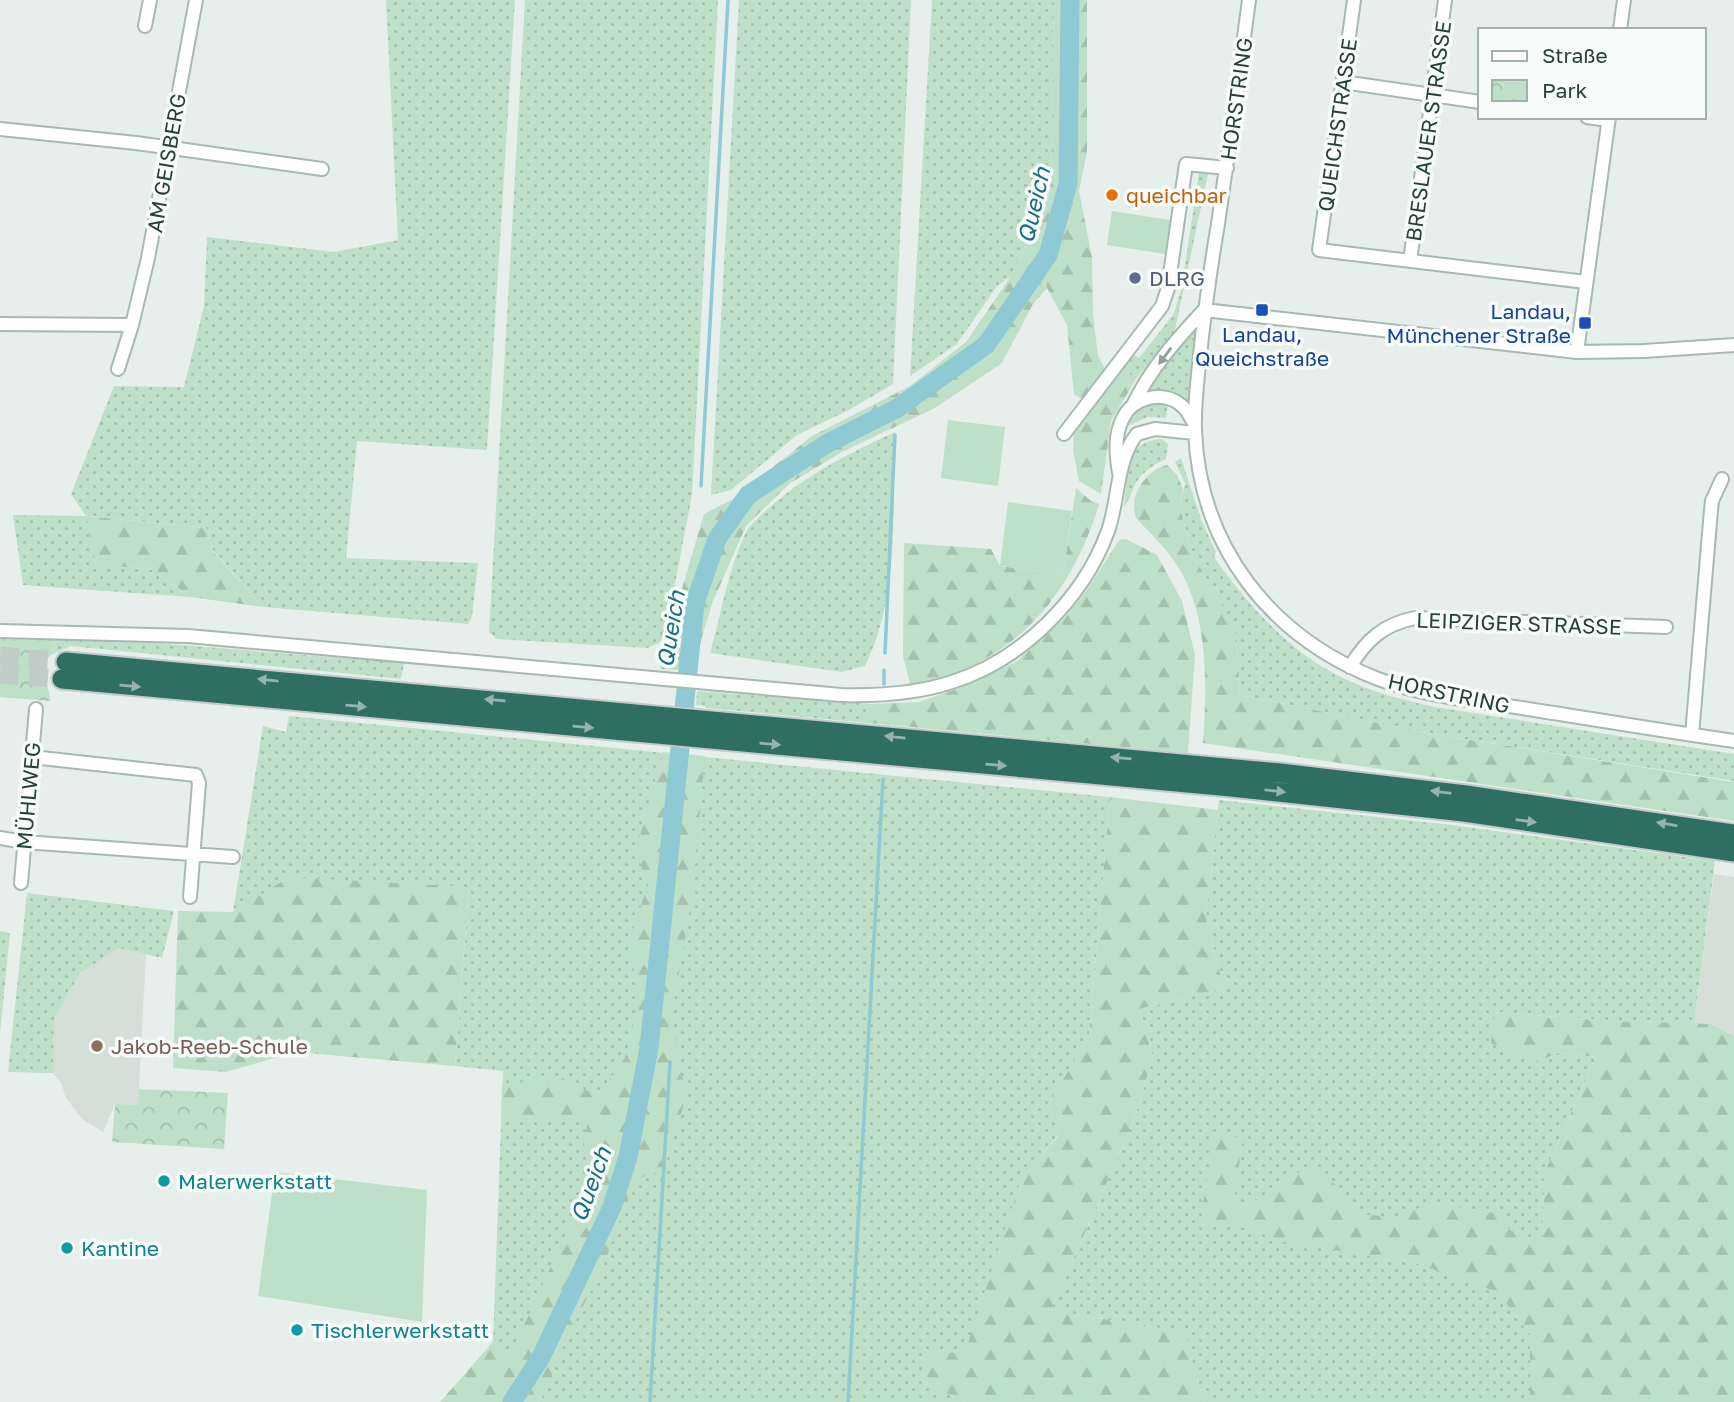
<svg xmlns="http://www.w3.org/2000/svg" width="1734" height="1402" font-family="'Golos Text',sans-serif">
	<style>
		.built { fill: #d4dfda }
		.grass { fill: url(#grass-dots) }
		.forest { fill: url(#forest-firs) }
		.park { fill: url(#park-crowns) }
		.pitch { fill: #bfe0c8 }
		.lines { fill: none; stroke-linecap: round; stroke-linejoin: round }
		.stream { stroke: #8ec9d4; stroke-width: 3.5 }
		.river { stroke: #8ec9d4; stroke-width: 19 }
		.highway-tunnel { stroke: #bfccc8; stroke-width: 19; stroke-dasharray: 19 10; stroke-linecap: butt }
		.minor-casing { stroke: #a8b8b2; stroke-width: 16 }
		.highway-casing { stroke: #c2cac8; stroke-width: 23 }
		.minor { stroke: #fff; stroke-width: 12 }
		.highway { stroke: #2f6f62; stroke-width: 19 }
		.oneway { fill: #92a09c }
		.oneway2 { fill: #93b5ae }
		.food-dot { fill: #e8710a; stroke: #f7fbf9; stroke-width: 2.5 }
		.service-dot { fill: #5c6f8a; stroke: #f7fbf9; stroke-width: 2.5 }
		.transit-dot { fill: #1a4fb4; stroke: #f7fbf9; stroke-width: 2.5 }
		.education-dot { fill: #8d6e63; stroke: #f7fbf9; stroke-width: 2.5 }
		.culture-dot { fill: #0f9aa8; stroke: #f7fbf9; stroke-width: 2.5 }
		.labels { text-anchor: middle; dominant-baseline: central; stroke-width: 7; stroke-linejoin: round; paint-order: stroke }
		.street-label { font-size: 21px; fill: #24423a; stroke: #f7fbf9 }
		.food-label { font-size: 21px; fill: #c56008; stroke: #f7fbf9; text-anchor: start }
		.service-label { font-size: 21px; fill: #4e5e75; stroke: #f7fbf9; text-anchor: start }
		.transit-label { font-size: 21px; fill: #164399; stroke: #f7fbf9; text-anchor: end }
		.education-label { font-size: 21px; fill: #785e54; stroke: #f7fbf9; text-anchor: start }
		.culture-label { font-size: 21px; fill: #0d838f; stroke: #f7fbf9; text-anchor: start }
		.water-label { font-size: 23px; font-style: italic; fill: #1c6f80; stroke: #f7fbf9 }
	</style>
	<defs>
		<pattern id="grass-dots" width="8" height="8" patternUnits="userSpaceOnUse" patternTransform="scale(1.75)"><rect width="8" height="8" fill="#bfe0c8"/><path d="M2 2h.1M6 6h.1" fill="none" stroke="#a4c1ad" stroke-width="1.8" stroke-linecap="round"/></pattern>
		<pattern id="forest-firs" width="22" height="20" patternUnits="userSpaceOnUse" patternTransform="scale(1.75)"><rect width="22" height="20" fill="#bfe0c8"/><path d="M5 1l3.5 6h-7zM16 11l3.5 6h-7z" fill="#a4c1ad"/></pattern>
		<pattern id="park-crowns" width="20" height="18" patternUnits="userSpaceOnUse" patternTransform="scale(1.75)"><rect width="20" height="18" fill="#bfe0c8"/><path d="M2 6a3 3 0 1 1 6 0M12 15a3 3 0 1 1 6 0" fill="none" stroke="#a4c1ad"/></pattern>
	</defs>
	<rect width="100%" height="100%" fill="#e6efeb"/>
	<path class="built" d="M1714,874L1734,877V1036L1711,1024H1694Z
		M119,948L146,954L138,1105L115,1104L103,1132L82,1119L66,1098L61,1083L53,1073L54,1019L80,973Z"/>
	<path class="grass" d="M386,0H515L487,450L357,441L346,558L478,563L472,617L468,624L263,607L212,549L207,528L87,516L96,564L154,570L190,597L23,585L13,515L86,516L71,494L114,386L184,387L204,306L207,237L334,252L398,240Z
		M525,0H718L692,495L665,636L659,643L647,648L497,639L489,632Z
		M739,0H911L893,384L847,411L797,435L731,490L711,495Z
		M932,0H1054L1051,190L1041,218L1011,276L997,286L957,344L910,376Z
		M1199,173L1208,174L1175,330L1136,379L1122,369L1132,354L1139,358L1173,315L1181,291Z
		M1037,274L1043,276L1047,288L1033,304L1021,298Z
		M1204,310L1194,415L1183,407L1141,400L1143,384Z
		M1160,402L1168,404L1166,418L1148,417L1125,427C1131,409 1141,404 1160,402Z
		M895,432C892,510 900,595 865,666L842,672L710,653C721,614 728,571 745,534C750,524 762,514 770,507C808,474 849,453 895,432Z
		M1162,439L1168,444L1166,459C1151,466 1139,474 1132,491C1130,497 1129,501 1124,506C1129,476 1122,441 1162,439Z
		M1181,458L1202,522L1216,552L1214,557C1247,604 1290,653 1343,678C1372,692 1403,700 1435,707L1734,754V781L1433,734L1240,695L1236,631L1191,552L1180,506L1185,483L1175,462Z
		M55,640H118L404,663L401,679L71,646L53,654Z
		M697,691L871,704L868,723L706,708L705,706L696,705Z
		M289,716L1110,797L1089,1036L1048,1105L1059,1134L1021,1180L965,1354L925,1353L922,1381L965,1402H538L547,1390L493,1342L503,1071L455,1066L469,888L233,912L263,726L286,732Z
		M1219,800L1452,825L1715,861L1694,1024L1610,1021L1495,1012L1559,1053L1596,1057L1544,1174L1543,1242L1531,1402H1204L1184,1333L1051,1310L1133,1123L1153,1057L1139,1009L1224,989L1206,917Z
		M27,893L174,911L162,958L119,948L80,973L54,1019L53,1073L8,1072Z
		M0,931L10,933L0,1033Z"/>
	<path class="forest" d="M1054,0H1087V152L1079,191L1092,257L1093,315L1098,356L1105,369L1082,399L1074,394L1067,325L1047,288L1043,276L1037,274L1022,298L1033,304L1002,363L935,408L842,452L789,484L746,526L713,601L696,657L695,671L660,669L665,646L704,514L733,499L812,436L910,386L966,342L1011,276L1041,218L1051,190Z
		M1122,369L1136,379L1111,421L1101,494L1079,481L1073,450L1074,429Z
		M1167,465L1177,475L1183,489L1180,507L1191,552L1236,630L1240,695L1433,734L1734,782V821L1203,743C1207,688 1209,616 1178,567C1167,549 1150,533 1136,518C1128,496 1146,470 1167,465Z
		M1076,488L1091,501L1099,504C1071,598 1010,669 910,684L903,656L904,543L991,549L1000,566L1063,574Z
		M86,516L207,528L212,550L263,607L190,597L154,570L96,564Z
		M1126,539L1157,555L1182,601L1195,655L1188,753L868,723L871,704L919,702L976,682L1017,661L1064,619L1089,587L1119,540Z
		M663,752L705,756L692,897L672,1014L686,1098L662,1171L635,1179L604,1264L558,1357L547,1390L538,1402H440L493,1342L510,1356L565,1236L606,1167L584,1146L588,1120L501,1119L502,1085L560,1077L598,1096L625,1058L638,1004L630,938L648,885L636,850Z
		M1110,797L1218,810L1206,917L1224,989L1139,1009L1153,1057L1133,1123L1051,1310L1185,1333L1204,1402H965L922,1381L925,1352L965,1353L1021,1179L1059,1135L1048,1105L1089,1036Z
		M289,877L469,887L455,1066L295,1052L226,1072L173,1068L178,911L233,912Z
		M1495,1012L1610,1021L1711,1024L1734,1036V1402H1530V1335L1498,1292L1418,1264L1285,1242L1247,1228L1200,1225L1214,1131L1243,1139L1233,1207L1252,1203L1308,1166L1339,1187L1358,1214L1402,1218L1428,1202L1500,1214L1510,1230L1543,1242L1544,1174L1596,1057L1559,1053L1531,1063L1491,1043Z"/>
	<path class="park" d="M0,639L55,640L53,654C33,664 51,685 50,701L0,697Z
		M139,1089L228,1093L224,1149L112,1142L115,1104L138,1105Z"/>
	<path class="pitch" d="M1112,211L1170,220L1165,254L1107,245Z
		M948,420L1005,427L998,486L941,478Z
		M1008,502L1072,511L1063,574L1000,566Z
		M275,1172L427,1190L422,1322L258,1296Z"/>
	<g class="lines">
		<path class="stream" d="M701,486L728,0
			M885,653L895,435
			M884,670V684
			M650,1402L670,1062
			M848,1402L883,779"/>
		<path class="river" d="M512,1402L541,1357L612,1207L628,1157L649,1048L695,603L717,539L748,495L828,443L896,409L986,345L1048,255L1068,184L1070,0"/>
		<path class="highway-tunnel" d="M0,656L66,662
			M0,674L62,679"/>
		<defs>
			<path id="minor" d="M1249,0C1239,75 1229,149 1218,224C1210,270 1204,317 1199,364C1197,386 1194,409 1195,431C1200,548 1271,637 1378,679C1424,696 1474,701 1522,708C1593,719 1663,731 1734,741
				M1354,0L1319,250L1586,282
				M145,26L150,0
				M1620,30L1624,0
				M1343,82L1480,102
				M1587,117L1608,120
				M0,129L136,143L322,169
				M1410,261L1445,0
				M1204,310L1577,352L1644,351L1734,345
				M0,324L132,325L148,258L196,0
				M1577,352L1609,117
				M118,369L132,325
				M1133,405C1150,369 1177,339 1204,310
				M1064,434L1162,306L1168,288L1186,164L1227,168
				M1119,473C1116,455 1114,435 1123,418C1133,397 1163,390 1181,405C1187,409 1190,417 1194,423
				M0,631L188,636L841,695C879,696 916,694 952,682C1022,660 1083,599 1108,531C1119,500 1116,460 1137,434L1155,429L1195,433
				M1350,667C1366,640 1384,624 1415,618L1666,627
				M1692,735L1711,510L1712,501L1722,479
				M32,757L196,775L199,783L190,897
				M0,838L24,842L233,857
				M21,883L36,709"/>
			<path id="highway" d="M66,662L1280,773L1466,795L1734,834
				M62,679L1231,787L1464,812L1734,852"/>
		</defs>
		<use href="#minor" class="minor-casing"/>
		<use href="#highway" class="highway-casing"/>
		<use href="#minor" class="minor"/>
		<use href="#highway" class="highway"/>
	</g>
	<defs><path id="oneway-solid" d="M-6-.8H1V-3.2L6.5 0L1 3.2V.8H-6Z" transform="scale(1.75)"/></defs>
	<use class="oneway" href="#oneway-solid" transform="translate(1165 356) rotate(127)"/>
	<g class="oneway2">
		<use href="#oneway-solid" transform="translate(268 680) rotate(-174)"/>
		<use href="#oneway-solid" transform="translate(130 686) rotate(5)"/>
		<use href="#oneway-solid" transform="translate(495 700) rotate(-175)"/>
		<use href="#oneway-solid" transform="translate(356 706) rotate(5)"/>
		<use href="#oneway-solid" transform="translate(583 727) rotate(5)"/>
		<use href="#oneway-solid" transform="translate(895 737) rotate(-174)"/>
		<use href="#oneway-solid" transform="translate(770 744) rotate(5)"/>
		<use href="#oneway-solid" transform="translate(1121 758) rotate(-175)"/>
		<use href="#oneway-solid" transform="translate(996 765) rotate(5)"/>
		<use href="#oneway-solid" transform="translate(1275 791) rotate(6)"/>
		<use href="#oneway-solid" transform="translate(1441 792) rotate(-173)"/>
		<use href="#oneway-solid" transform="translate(1526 821) rotate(8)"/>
		<use href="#oneway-solid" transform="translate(1667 824) rotate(-170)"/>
	</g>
	<circle class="food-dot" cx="1112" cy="195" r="7"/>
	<circle class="service-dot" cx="1135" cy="278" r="7"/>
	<g class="transit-dot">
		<rect x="1255" y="303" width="14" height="14" rx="3.5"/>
		<rect x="1578" y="316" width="14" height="14" rx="3.5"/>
	</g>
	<circle class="education-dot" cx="97" cy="1046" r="7"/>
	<g class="culture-dot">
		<circle cx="164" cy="1181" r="7"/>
		<circle cx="67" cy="1248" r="7"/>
		<circle cx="297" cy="1330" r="7"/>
	</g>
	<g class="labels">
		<g class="street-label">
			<text transform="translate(1236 99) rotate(-82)">HORSTRING</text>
			<text transform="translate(1337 125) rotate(-82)">QUEICHSTRASSE</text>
			<text transform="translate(1428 131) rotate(-82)">BRESLAUER STRASSE</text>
			<text transform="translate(166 163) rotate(-80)">AM GEISBERG</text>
			<text transform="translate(1519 623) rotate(2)">LEIPZIGER STRASSE</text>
			<text transform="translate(1449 693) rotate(12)">HORSTRING</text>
			<text transform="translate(28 796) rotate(-85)">MÜHLWEG</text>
		</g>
		<g class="food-label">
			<text x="1126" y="195">queichbar</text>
		</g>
		<g class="service-label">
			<text x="1149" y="278">DLRG</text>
		</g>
		<g class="transit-label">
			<text x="1571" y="311">Landau,<tspan x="1571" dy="24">Münchener Straße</tspan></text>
			<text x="1262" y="334" text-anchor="middle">Landau,<tspan x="1262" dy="24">Queichstraße</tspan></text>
		</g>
		<g class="education-label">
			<text x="111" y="1046">Jakob-Reeb-Schule</text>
		</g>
		<g class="culture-label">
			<text x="178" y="1181">Malerwerkstatt</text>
			<text x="81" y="1248">Kantine</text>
			<text x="311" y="1330">Tischlerwerkstatt</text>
		</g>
		<g class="water-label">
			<text transform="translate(1033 205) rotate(-77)">Queich</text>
			<text transform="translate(670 629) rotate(-81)">Queich</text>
			<text transform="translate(590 1184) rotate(-70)">Queich</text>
		</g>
	</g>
	<rect x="1478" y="28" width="228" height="91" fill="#f7fbf9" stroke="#a3b1ad" stroke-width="2"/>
	<rect x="1492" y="51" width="35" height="10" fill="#ffffff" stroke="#a3b1ad" stroke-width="2"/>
	<text x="1542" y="63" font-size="21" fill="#24423a">Straße</text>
	<rect x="1492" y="80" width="35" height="21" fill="url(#park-crowns)" stroke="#a3b1ad" stroke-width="2"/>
	<text x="1542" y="98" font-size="21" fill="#24423a">Park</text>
</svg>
